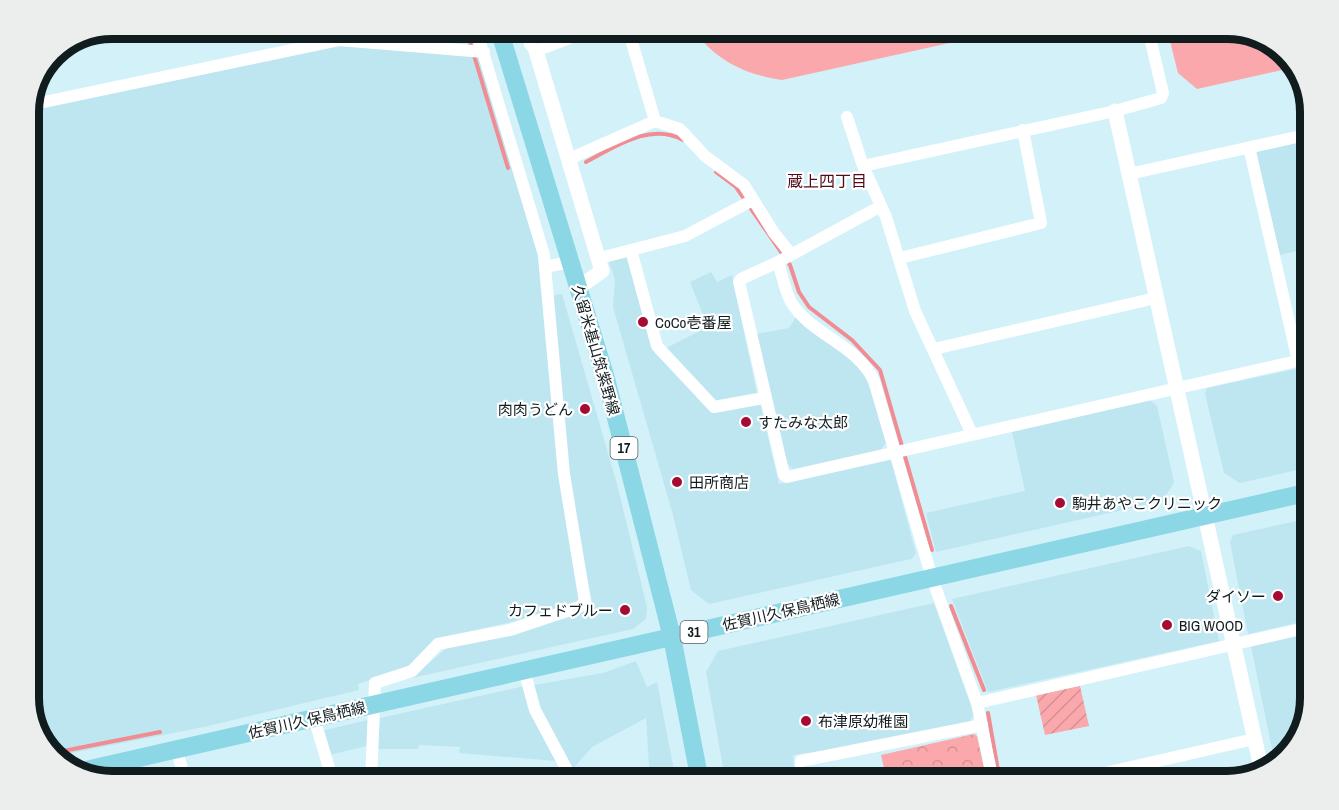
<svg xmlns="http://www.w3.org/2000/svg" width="1339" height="810" font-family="'Archivo Narrow','Noto Sans JP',sans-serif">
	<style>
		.built { fill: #bee6f0 }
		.grass { fill: #faa8ac }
		.forest { fill: url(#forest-crowns) }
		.garden { fill: url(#garden-furrows) }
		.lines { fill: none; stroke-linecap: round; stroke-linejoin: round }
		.stream { stroke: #f18c93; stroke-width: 4 }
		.minor { stroke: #fff; stroke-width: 12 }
		.tertiary { stroke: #fff; stroke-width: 15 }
		.primary { stroke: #8cd7e6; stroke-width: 18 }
		.poi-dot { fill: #a60b34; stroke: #fff; stroke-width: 2 }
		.labels { text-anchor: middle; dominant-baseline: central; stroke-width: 4.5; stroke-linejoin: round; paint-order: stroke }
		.shield { fill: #fff; stroke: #586062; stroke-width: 1.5 }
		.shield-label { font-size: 14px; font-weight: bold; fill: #111c1f }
		.poi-label { font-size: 15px; fill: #111c1f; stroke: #fff; text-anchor: start }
		.street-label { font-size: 15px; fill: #111c1f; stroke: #fff }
		.neighbourhood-label { font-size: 16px; fill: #520c19; stroke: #fff }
		.rim { fill: none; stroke: #111c1f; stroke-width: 8 }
	</style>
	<defs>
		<pattern id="forest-crowns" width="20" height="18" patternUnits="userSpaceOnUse" patternTransform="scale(1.5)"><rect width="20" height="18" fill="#faa8ac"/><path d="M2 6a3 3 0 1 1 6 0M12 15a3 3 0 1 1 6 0" fill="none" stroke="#d59094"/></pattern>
		<pattern id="garden-furrows" width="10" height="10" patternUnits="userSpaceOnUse" patternTransform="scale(1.5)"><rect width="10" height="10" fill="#faa8ac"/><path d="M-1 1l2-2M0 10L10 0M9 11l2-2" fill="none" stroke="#d59094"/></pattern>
	</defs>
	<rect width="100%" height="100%" fill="#d3f1f9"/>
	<path class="built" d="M341,46L479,56L537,248L558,473L579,598L577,603L507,623L438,638L415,665L358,684L359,690L204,727L56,756L40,740L29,703V110Z
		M1310,140V248L1280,255L1256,152Z
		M628,254L655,353L711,411L760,403L779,484L891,460L916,554L911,559L709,604L691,590L673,515L613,307L615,279L608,260Z
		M711,272L717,282L732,275L757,394L714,404L664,349L708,327L690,282Z
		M562,294L617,484L647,607L646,619L633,629L412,678L449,646L530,628L593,607L568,477L551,296Z
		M796,317L846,353L869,381L887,441L881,450L793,469L786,463L756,334L789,328Z
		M1310,366V467L1240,483L1224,473L1205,394L1207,388Z
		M1150,400L1157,406L1174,482L1163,501L936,552L926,513L1025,491L1012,432Z
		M1310,518V620L1248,634L1230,542L1233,535Z
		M1189,546L1201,551L1219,641L988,692L952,599Z
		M934,603L974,714L969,723L876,743L793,755L795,781H731L730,768L723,767L706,672L718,651Z
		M1310,633V698L1299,740L1275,764L1251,646Z
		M636,661L647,687L657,682L676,781H650L646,718L592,747L571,771L540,710L534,685L603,673Z
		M525,686L557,761L459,753L460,747L419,745L418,749H378L380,718Z
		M368,720L367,746L329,755L321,731Z"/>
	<path class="grass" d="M693,29H1013L782,80C744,74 716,61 693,29Z
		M1167,29H1227L1269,40L1296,67L1197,89L1178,73Z"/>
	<path class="forest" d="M974,734L977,736L987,781H887L881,755Z"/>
	<path class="garden" d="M1080,686L1089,726L1045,735L1036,695Z"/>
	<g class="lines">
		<path class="stream" d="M466,29L508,168
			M586,162C615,147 650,122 683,140
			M716,172L736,187L790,265L799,292L809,307L852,340L880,370L932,550
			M951,606L984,690
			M988,713L998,770L1003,781
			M53,753L160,732"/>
		<path class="minor" d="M525,29L530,44L536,51L593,29
			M30,105L339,40L484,52
			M847,117L863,166
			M655,121L680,129L705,156L744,185L774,233L791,254
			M1249,147L1298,361
			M569,159L655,121L628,29
			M1129,174L1310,134
			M881,206L778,262L741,279L739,282L784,475L787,477L1310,358
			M631,250L685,236L753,200
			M600,258L631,250L657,346L714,407L764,398
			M900,258L1041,223L1023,130
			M778,262C782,275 785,290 791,302C811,335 857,344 874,381L932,578L977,703L993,781
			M545,267L570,262
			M934,349L1156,298
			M972,434L915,311L886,217L863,166L1115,111L1161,98L1163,93L1148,29
			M524,670L535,710L573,781
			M977,703L1310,627
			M314,718L333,781
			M176,749L186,781
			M371,781L375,683L412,671L438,644L510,630L579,607L585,602L564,474L544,255L476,29
			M801,781V761L982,725
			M1070,781L1254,739"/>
		<path class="tertiary" d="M536,51L602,271L578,288
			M1115,111L1262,772"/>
		<path class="primary" d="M499,29L605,375L672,637L700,781
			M77,772L1310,492"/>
	</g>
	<g class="poi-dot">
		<circle cx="643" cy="322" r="6"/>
		<circle cx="585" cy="409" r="6"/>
		<circle cx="746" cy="422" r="6"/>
		<circle cx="677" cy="482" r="6"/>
		<circle cx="1060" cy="503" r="6"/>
		<circle cx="1278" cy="596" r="6"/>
		<circle cx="625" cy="610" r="6"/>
		<circle cx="1167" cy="625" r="6"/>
		<circle cx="806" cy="721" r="6"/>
	</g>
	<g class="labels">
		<g class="shield">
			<rect x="610.5" y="437" width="27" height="22" rx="4.5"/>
			<rect x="680.5" y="621" width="27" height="22" rx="4.5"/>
		</g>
		<g class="shield-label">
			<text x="624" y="448">17</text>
			<text x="694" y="632">31</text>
		</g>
		<g class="poi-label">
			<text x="655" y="322">CoCo壱番屋</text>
			<text x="573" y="409" text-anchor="end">肉肉うどん</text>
			<text x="758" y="422">すたみな太郎</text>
			<text x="689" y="482">田所商店</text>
			<text x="1072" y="503">駒井あやこクリニック</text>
			<text x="1266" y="596" text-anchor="end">ダイソー</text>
			<text x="613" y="610" text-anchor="end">カフェドブルー</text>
			<text x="1179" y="625">BIG WOOD</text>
			<text x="818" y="721">布津原幼稚園</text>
		</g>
		<g class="street-label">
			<text transform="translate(596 350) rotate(74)">久留米基山筑紫野線</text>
			<text transform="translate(781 612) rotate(-13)">佐賀川久保鳥栖線</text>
			<text transform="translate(307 720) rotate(-13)">佐賀川久保鳥栖線</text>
		</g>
		<g class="neighbourhood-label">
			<text x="827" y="181">蔵上四丁目</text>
		</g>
	</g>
	<path d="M0 0H1339V810H0ZM112 39H1227A73 73 0 0 1 1300 112V698A73 73 0 0 1 1227 771H112A73 73 0 0 1 39 698V112A73 73 0 0 1 112 39Z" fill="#eceded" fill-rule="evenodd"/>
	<path class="rim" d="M112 39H1227A73 73 0 0 1 1300 112V698A73 73 0 0 1 1227 771H112A73 73 0 0 1 39 698V112A73 73 0 0 1 112 39Z"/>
</svg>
